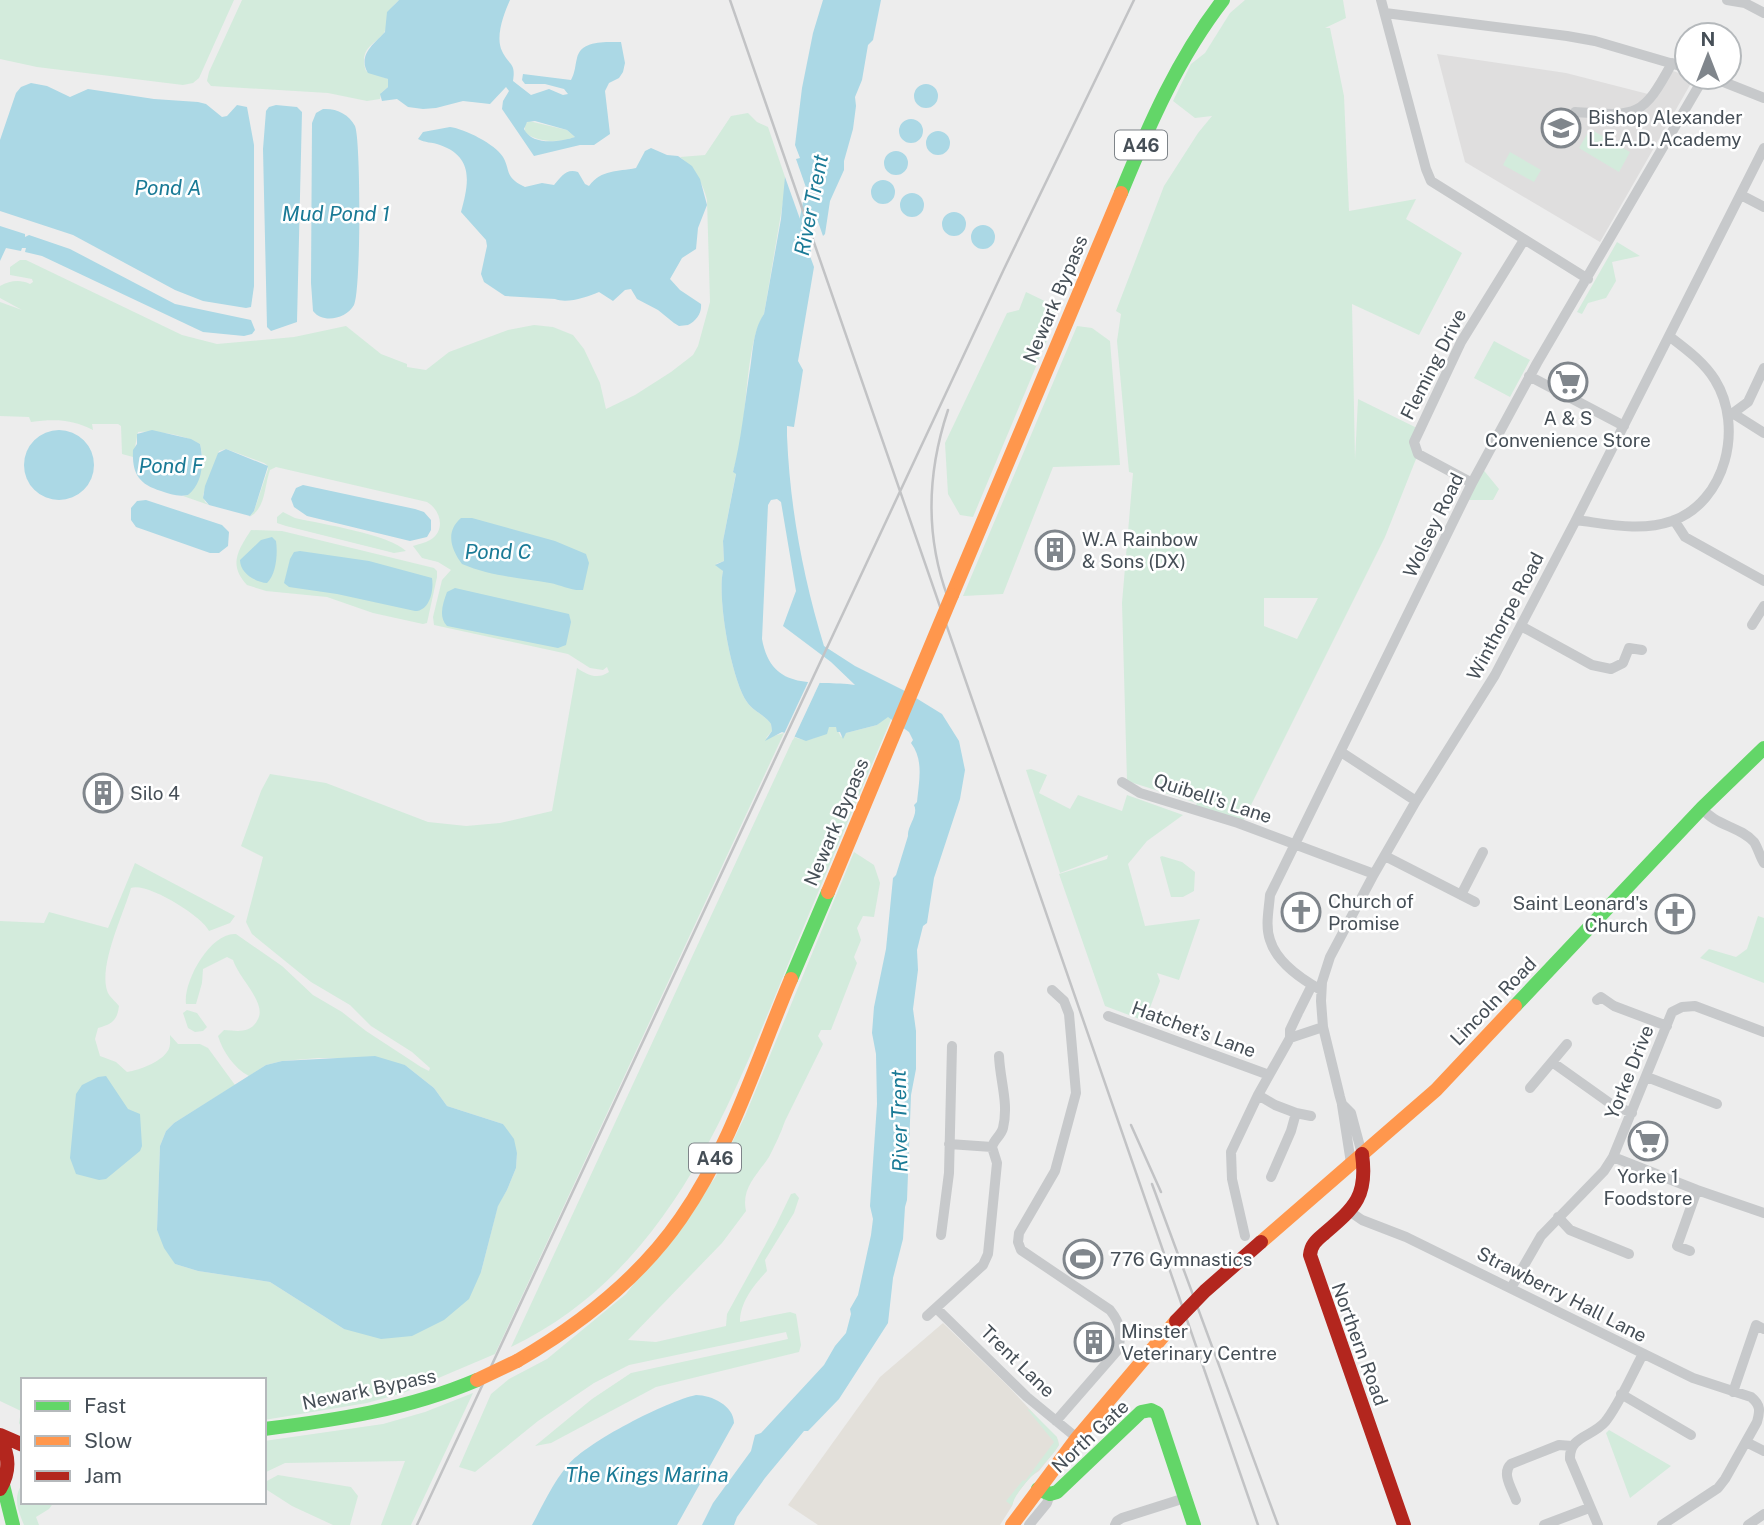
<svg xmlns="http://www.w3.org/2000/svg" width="1764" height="1525" font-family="'Public Sans',sans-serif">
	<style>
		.commercial { fill: #e3e0da }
		.education { fill: #dfdede }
		.green { fill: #d3ebdc; fill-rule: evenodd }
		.water { fill: #abd8e5; fill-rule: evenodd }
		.pier { fill: #ededed }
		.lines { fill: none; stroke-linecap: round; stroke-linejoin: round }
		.river { stroke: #abd8e5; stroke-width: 14 }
		.street { stroke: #c7c9cb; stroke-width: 10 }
		.fast { stroke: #63d668; stroke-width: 14 }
		.slow { stroke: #ff974d; stroke-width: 14 }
		.jam { stroke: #b3261e; stroke-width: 14 }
		.rail { stroke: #c2c3c5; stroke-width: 2.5 }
		.slow-bridge { stroke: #ff974d; stroke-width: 14 }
		.jam-bridge { stroke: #b3261e; stroke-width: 14 }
		.labels { text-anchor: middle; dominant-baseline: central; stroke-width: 5; stroke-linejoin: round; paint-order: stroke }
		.shield { fill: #fff; stroke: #7e8489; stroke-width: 2 }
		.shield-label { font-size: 18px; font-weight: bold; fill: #464f57 }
		.poi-label { font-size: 19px; fill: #464f57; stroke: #fff; text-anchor: start }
		.street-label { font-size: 19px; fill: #464f57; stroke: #fff }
		.water-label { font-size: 21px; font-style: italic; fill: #1a7a96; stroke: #fff }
	</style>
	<rect width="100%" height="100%" fill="#ededed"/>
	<path class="commercial" d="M943,1323L1009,1387L1058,1440L1059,1445L1055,1451L1039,1471L1030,1477L1014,1498L1012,1506L1000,1525H818L788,1505L880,1377Z"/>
	<path class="education" d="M1437,54L1566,73L1648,94L1664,68L1694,78L1600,242L1465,162Z"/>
	<path class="green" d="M0,0H234L199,78L193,83L183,85L37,67L0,59Z
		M242,0H399C386,12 392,14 386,29C381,43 357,45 366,71L388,79V87L381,93L380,99L367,101L328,93L211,86L207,81L209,72Z
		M1245,0H1343L1346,18L1325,28H1330L1344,96L1349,211L1416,199L1406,219L1462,253L1419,335L1352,304L1355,460L1358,399L1419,429L1418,454L1385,537L1241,825L1193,811L1197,803L1127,781L1122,603L1133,473L1129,472L1117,341L1121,314L1116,311L1164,186L1198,133L1212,116L1195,118L1173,101L1191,64L1205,53L1230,13ZM1264,598H1318L1297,639L1264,626Z
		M748,113L757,122L768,127L785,177V190L764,314C746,343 747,410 740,445C739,454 735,463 733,472L736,473L723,541L724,561L716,564L723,571C717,597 731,679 747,702C753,711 765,715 771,724L772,731L766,738L784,733L495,1354L403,1393L367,1403L264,1420V1380H23V1430L19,1423L21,1411L0,1401V921L44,923L49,912L108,928L135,863L235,916L230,923L209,931C202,916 147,882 131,888C124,913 97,968 108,993C110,997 116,1002 119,1006C117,1021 112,1024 98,1028L95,1039L100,1056L116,1062L127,1072C140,1070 160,1062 167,1052C171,1047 170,1041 170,1035L178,1044H200L208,1048L235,1085L174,1123L166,1131L160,1146L157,1230L175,1264L198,1271L270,1282L344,1329L481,1272L498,1205L507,1190L516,1168L517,1153L503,1124L447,1106L434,1088L405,1065L345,1058H318L282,1061L266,1065L249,1076C234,1068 223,1052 218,1036L224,1030C238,1031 251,1034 258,1019C267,1003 238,977 233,960L227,957L203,969L202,983L196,1004H186C183,982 210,932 236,934L282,966L313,995L342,1012L366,1031L421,1067L429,1071L430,1068L412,1052L371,1026L350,1005L311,982L252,934L246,922L263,857L241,846L261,791L270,774L326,783L428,822L466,826L500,823L552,811L577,668C588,675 597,680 609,672L607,667L603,670L590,668L568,654L434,625L433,617L442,580L451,570L438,562L422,558L413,546C418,544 425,543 430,540C446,531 441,510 427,502L276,467L270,470C264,486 266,509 249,517L254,511L268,469L267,465L264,463L226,449L219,451L203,495L205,502L209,505L183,496L188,495L203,459L200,444C182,434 158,431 138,432L133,457L122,454L121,426L118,424H92L93,430C72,419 54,419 31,422L29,417L0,416V302L22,310L0,298V286C10,281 19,279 30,284L33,282L32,279L10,275V267L20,260H26L182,335L217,344L294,337L346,326L381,354L407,364V367L426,370L449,352L508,330L534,325L553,327L573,335L584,349L600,383L606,409L635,395L671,372L693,355L698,346L710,302L707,200C703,183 694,168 680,157L705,155L731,116Z
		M529,121L567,130L575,137C558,143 541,143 525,133V124Z
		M1590,129L1630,152L1619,172L1579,148Z
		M1510,152L1541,170L1534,182L1503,165Z
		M1617,242L1640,256L1612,262L1616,281L1606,298L1588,303L1582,314L1577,312Z
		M1026,292L1057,307L1050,333L973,517L960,515L948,494L945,443L1007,313L1019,310Z
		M1077,326L1092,328L1110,341L1120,465L1053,467L1003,594L963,596Z
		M1494,341L1530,360L1510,397L1474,378Z
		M1481,467L1499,489L1493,500H1464Z
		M283,512L295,518C321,524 389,534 406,551L394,553L286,526L277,523V517Z
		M251,530L282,531L434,568L437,571V577L427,623L423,624L373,613L327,597L266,591L247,585C228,565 238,550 251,530Z
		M886,717H892C859,795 826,874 793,952C731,1104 670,1271 511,1347L794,737C809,743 818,738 829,727H836L841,737L846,733L877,725Z
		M1031,769L1047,775L1039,793L1070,809L1078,795L1122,811L1127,795L1183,815L1147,841L1128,864L1145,926L1200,919L1179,980L1157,973L1160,981L1145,1021L1105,1006L1059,874L1107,859L1108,855L1060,873L1026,770Z
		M854,852L874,865L880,883L874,917L863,916L857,928L861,940L854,957L857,963L831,1030H821L818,1036L823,1044L785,1121C781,1133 775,1145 769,1157C757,1175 741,1188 746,1211L722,1243L628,1340L656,1342L726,1326L727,1314L776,1225L791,1194L795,1193L799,1198L794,1213L765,1260L767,1271C754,1285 740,1302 740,1322L790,1312L796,1314L801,1345L799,1352L656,1387L551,1443L535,1446L592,1399L631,1373L788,1339L786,1332L629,1365L594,1383L538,1421L475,1472L459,1467L491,1394L509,1379L547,1359L626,1294L715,1178L745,1116Z
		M1162,856L1182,862L1195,872L1194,891L1183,897H1171L1160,857Z
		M1758,916L1764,918V983L1700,958L1709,949L1736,957L1747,949Z
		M187,1010L197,1013L207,1027L203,1031L195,1032L188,1028L183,1013Z
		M473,1393L411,1525H381L405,1461L285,1463L264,1473V1441L383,1424L425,1412Z
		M1027,1409L1030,1410L1057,1437L1059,1445C1046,1467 1017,1484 1012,1506L1006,1501L1023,1480L1025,1481L1054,1442Z
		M1609,1430L1671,1466L1630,1498L1606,1433Z
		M278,1475L351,1487L358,1496L350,1525H333L292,1506L264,1488L265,1482Z
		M23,1482V1502H54L49,1509L36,1517L39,1525H24C17,1508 13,1498 23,1482Z"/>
	<path class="water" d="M399,0H510C504,13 495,37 502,51C509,66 516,62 513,81L531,95L549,89L563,95L568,94L564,89L545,84H525L522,80L523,74L571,80C575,73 575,66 577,58C581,40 605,42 621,42L625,63L623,72L619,78L609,83L605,91L610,134L594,145H580L534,156L502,109L503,101L509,91L506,87L490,104L463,101L436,108L423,109L408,107L397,99L382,101L380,94L388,87V79L368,73C357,55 375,43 385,32L387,12ZM535,121L567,130L575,137C560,142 532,146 524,129L527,122Z
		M823,0H881L873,40L868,45L862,80L855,97L856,106L853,129L844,161V170L830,201L825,234L823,236L796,159L800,158L795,145L802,88L813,33Z
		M31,83L47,86L70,97L88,89L154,99L198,102L206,104L222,117L227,116L237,105L247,107L254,145V286L251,307L246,308L203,301L175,290L73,235L0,211V140L16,93L21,87Z
		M914 96a12 12 0 1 1 24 0a12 12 0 1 1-24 0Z
		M276,105L297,107L302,112L297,322L271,331L267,327L263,149L266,111L269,107Z
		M323,109C336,108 349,114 355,126C361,140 361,292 354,305C346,319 323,324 313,311L311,283L312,123L316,113Z
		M899 131a12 12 0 1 1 24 0a12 12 0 1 1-24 0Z
		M450,127C465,129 495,144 503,157C511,171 504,177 525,187L542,183L554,185C561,177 566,168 578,172L585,184L589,186C602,169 617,172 636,168L645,151L651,148L667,155L678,156L692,166L700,179L707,205L698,228L696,249L682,258L670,279L680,290L701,304C702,313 696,321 688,325L679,326L674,323L658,310L637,299L631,289L625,290L613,301L599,292C587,297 567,304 555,299L505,296L484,282L481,274L487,246L486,240L461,212C469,183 474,157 440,145C432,142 425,143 418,139L423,132Z
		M926 143a12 12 0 1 1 24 0a12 12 0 1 1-24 0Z
		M884 163a12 12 0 1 1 24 0a12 12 0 1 1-24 0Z
		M785,177L811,250L810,256L814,267L798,361L803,370L794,427L787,426V436C790,508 803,577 824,646L855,666L903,690L942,714L959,741L965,770L960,799L934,878L927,923L923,926L917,950L918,970L913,1009L916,1031V1069L911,1095L907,1200L905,1207L903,1239L893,1278L888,1323L839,1399L808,1431H804L765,1478L737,1517L734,1525H702L713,1503L751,1451L755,1435L761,1433L824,1365L835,1346L846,1333L851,1314L850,1309L858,1295L871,1235L873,1219L870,1206L877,1104L876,1054L872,1033L874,1007L886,949L893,878L896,875L908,836C907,826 919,815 914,805L917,802C919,781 924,760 911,743L913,740L909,732L888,717L877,725L846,733L843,739L840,732H837L836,727H829L827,734L806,741L782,732L765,741L772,731L771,724C765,715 753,711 747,702C731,679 717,597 723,571L715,565L724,561L723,541L736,474L733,472C741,441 744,409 749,376C753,356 752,331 764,314L781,219ZM777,499L781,502L796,591L783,626L831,662L855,685C816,679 772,694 762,639L768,505L771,500Z
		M871 192a12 12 0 1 1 24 0a12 12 0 1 1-24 0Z
		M900 205a12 12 0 1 1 24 0a12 12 0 1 1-24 0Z
		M942 224a12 12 0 1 1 24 0a12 12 0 1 1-24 0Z
		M971 237a12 12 0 1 1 24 0a12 12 0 1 1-24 0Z
		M0,226L25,234V237L29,235L70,249L175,304L251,320L255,330L252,334L244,336L203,332L42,256L25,252L26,248H22L21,251L6,248L0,261Z
		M24 465a35 35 0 1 1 70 0a35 35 0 1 1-70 0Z
		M152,430L191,439L200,444C204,461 203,483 188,495C178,497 170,494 161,491C138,484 132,473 133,450L137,444V434Z
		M226,449L268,466L254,511L250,516L209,505L203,498L205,486L218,453Z
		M303,485L415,509L424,512L431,520V530L427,537L410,541L307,516L294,507L291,499L296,488Z
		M146,500L222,525L229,532L228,546L219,553H210L136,527L131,520V508L137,501Z
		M461,518H472L555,541L586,554L589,563L583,590C571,591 561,585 550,583C520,578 490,576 462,564C451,549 445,532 461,518Z
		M272,537L276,541C278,554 276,575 267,583C255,582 240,573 240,560L261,540Z
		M300,551L369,561L432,578C434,590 430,611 415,611L337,594L289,587L284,583L290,559L294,552Z
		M455,588L569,614L571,622L566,645L558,648L447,626C438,617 443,603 447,592Z
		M375,1056L405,1065L434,1088L447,1106L503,1124L514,1139L517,1153L516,1168L507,1190L498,1206L481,1272L469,1299L444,1320L412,1336L381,1339L344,1329L270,1282L198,1271L175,1264L164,1248L157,1230L160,1146L166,1131L174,1123L266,1065L282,1061Z
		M106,1076L128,1109L140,1114L142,1146L140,1151L106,1179L99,1180L76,1174L70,1158L76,1094L82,1085L98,1077Z
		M696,1395C712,1395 734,1406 734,1423L677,1525H532C543,1505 553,1482 568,1465C587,1442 667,1401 696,1395Z"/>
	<path class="pier" d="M810,678L821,680L793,740L783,736Z"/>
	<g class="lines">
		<path class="river" d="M801,248L814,182"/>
		<path class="street" d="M1381,0L1426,169L1431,181L1588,279
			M1727,0L1745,3L1764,13
			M1385,13L1567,36L1595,41L1687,68
			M1711,77L1764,98
			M1575,112C1636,116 1642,119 1672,63
			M1741,195L1764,207
			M1529,376L1624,426
			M1734,414L1764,433
			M1729,416L1748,402L1764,368
			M1472,483L1418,454L1414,442L1461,342L1524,240
			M1576,520C1608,524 1640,532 1672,521C1726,502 1744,427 1715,380C1704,362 1686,349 1669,336
			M1674,520L1685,537L1764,581
			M1752,625L1764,606
			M1521,626L1592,665L1611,669L1623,663L1629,648L1642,650
			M1341,752L1416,801
			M1122,782L1140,793L1238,823L1374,874
			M1702,808C1715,826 1740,826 1754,842C1758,848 1760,857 1764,863
			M1385,856L1475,902
			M1461,895L1483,852
			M1052,990L1064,1001L1069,1014L1076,1093L1055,1171L1019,1233L1018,1242L1021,1250L1110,1310C1121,1324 1123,1334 1117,1351L1056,1421
			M1321,990C1301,979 1277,963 1270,940C1265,926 1269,909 1270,895L1472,483L1537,363L1704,77
			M1597,1000L1601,997L1614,1006L1667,1026
			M1299,1011L1312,985
			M1108,1016L1269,1075
			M1290,1038L1323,1027
			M1552,1062L1611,1104L1632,1113
			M1647,1077L1717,1104
			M1530,1088L1567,1044
			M1258,1095L1275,1105L1296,1113L1291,1131L1271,1177
			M1342,1105L1351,1163
			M1296,1113L1311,1116
			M949,1144L992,1147
			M1362,1154L1351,1113L1342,1104L1340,1097L1323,1027L1321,1001L1322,982L1330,957L1374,874L1416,801L1495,675L1576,520L1764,148
			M1613,1157L1697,1190L1764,1213
			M1349,1211L1362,1220L1406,1237L1693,1378L1751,1397C1761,1405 1760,1411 1757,1422L1725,1479L1718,1488L1662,1525
			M1558,1217L1570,1230L1629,1254
			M941,1235L949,1173L952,1046
			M1245,1236L1232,1179L1231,1152L1258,1095L1290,1038V1030L1298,1013
			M1690,1251L1677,1246L1697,1190
			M1511,1288L1541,1236L1604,1171L1613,1157L1672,1012L1682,1007L1695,1006L1764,1032
			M936,1308L1027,1397L1077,1438
			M927,1316L983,1265L988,1254L997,1163L992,1147C994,1139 1001,1136 1003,1128C1009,1103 1000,1081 999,1056
			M1733,1392L1756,1325L1764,1329
			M1621,1394L1691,1435
			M1746,1442L1764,1451
			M1516,1500C1512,1489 1501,1473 1511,1464L1559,1445L1572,1446
			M1029,1525L1047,1503L1050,1494
			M1115,1525L1117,1521L1122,1518L1185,1498
			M1544,1525L1589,1508
			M1598,1525L1570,1459C1569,1436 1592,1437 1605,1422C1619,1405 1632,1374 1643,1354
			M1748,1525L1764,1514"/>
		<path class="fast" d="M1121,193C1149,125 1178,58 1223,0
			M791,979L828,892
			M1515,1006L1702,808L1764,748
			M264,1429C337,1420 409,1409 477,1380
			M3,1485L13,1525
			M1038,1489L1050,1494L1057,1492L1141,1412L1151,1410L1157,1413L1194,1525"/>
		<path class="slow" d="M952,595L1121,193
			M1261,1242L1436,1090L1515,1006
			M517,1361C581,1324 639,1279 681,1218C731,1146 757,1059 791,979
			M1012,1525L1077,1438L1176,1321"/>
		<path class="jam" d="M1362,1154C1368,1196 1355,1207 1325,1233C1317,1240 1311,1244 1310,1255L1404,1525
			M0,1435L23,1445
			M0,1439C10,1456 10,1472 0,1489"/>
		<path class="rail" d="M730,0L1258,1525
			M948,410C927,473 925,536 948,598
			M1131,1125L1161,1192
			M1152,1184L1278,1525
			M417,1525L1004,269L1134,0"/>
		<path class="slow-bridge" d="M828,892L952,595
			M477,1380L517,1361"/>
		<path class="jam-bridge" d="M1176,1321L1205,1291L1261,1242"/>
	</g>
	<defs>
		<symbol id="school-ring" viewBox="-11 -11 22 22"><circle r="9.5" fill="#fff" stroke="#80868c" stroke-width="1.5"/><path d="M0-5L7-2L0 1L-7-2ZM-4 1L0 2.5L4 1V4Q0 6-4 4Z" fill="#80868c"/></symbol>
		<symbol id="supermarket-ring" viewBox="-11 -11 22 22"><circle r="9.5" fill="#fff" stroke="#80868c" stroke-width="1.5"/><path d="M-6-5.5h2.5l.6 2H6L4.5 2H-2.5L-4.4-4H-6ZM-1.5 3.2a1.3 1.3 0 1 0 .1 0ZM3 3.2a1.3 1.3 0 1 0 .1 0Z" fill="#80868c"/></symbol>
		<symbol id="building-ring" viewBox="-11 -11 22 22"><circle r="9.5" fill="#fff" stroke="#80868c" stroke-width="1.5"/><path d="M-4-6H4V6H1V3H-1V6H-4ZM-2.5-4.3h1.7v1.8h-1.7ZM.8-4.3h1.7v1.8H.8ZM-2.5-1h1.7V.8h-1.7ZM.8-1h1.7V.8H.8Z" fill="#80868c"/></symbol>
		<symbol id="church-ring" viewBox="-11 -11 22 22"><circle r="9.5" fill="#fff" stroke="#80868c" stroke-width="1.5"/><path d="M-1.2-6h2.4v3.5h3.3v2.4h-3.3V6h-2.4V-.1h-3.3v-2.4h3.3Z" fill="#80868c"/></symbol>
		<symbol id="stadium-ring" viewBox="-11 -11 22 22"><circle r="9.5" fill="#fff" stroke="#80868c" stroke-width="1.5"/><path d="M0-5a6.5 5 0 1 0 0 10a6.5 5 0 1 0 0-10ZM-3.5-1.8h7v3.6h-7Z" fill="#80868c"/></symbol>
	</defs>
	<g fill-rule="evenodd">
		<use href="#school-ring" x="1539" y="106" width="44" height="44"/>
		<use href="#supermarket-ring" x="1546" y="360" width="44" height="44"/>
		<use href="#building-ring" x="1033" y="528" width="44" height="44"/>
		<use href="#building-ring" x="81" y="771" width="44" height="44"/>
		<use href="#church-ring" x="1279" y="890" width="44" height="44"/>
		<use href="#church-ring" x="1653" y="892" width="44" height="44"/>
		<use href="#supermarket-ring" x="1626" y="1119" width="44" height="44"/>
		<use href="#stadium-ring" x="1061" y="1237" width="44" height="44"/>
		<use href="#building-ring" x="1072" y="1320" width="44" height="44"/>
	</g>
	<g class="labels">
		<g class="shield">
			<rect x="1115" y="130.5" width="52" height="29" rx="5"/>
			<rect x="689" y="1143.5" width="52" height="29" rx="5"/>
		</g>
		<g class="shield-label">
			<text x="1141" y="145">A46</text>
			<text x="715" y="1158">A46</text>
		</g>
		<g class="poi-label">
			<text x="1588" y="117">Bishop Alexander<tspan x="1588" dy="22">L.E.A.D. Academy</tspan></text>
			<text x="1568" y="418" text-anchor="middle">A &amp; S<tspan x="1568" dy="22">Convenience Store</tspan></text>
			<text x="1082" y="539">W.A Rainbow<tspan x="1082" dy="22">&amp; Sons (DX)</tspan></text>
			<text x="130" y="793">Silo 4</text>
			<text x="1328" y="901">Church of<tspan x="1328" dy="22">Promise</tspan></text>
			<text x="1648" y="903" text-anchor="end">Saint Leonard's<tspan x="1648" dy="22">Church</tspan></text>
			<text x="1648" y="1176" text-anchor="middle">Yorke 1<tspan x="1648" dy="22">Foodstore</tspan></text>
			<text x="1110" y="1259">776 Gymnastics</text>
			<text x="1121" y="1331">Minster<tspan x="1121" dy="22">Veterinary Centre</tspan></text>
		</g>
		<g class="street-label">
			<text transform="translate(1055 299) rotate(-67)">Newark Bypass</text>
			<text transform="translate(1433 364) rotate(-63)">Fleming Drive</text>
			<text transform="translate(1433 525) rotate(-64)">Wolsey Road</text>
			<text transform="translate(1505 616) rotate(-62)">Winthorpe Road</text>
			<text transform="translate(1213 798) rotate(18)">Quibell's Lane</text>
			<text transform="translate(836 822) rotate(-67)">Newark Bypass</text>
			<text transform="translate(1493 1001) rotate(-46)">Lincoln Road</text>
			<text transform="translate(1194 1029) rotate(20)">Hatchet's Lane</text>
			<text transform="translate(1629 1072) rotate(-68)">Yorke Drive</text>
			<text transform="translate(1562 1294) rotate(27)">Strawberry Hall Lane</text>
			<text transform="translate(1360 1344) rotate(70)">Northern Road</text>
			<text transform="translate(1018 1361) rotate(44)">Trent Lane</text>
			<text transform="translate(369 1389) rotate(-12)">Newark Bypass</text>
			<text transform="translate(1090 1436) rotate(-43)">North Gate</text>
		</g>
		<g class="water-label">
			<text x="168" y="187">Pond A</text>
			<text transform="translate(811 205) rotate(-79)">River Trent</text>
			<text x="336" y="213">Mud Pond 1</text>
			<text x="171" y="465">Pond F</text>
			<text x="498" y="551">Pond C</text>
			<text transform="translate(899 1121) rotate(-91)">River Trent</text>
			<text x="647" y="1474">The Kings Marina</text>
		</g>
	</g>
	<rect x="21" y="1378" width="245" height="126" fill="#ffffff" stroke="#b5b9bc" stroke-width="2"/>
	<rect x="35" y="1401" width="35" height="10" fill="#63d668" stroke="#b5b9bc" stroke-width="2"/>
	<text x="84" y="1413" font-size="21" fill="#464f57">Fast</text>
	<rect x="35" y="1436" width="35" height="10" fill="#ff974d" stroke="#b5b9bc" stroke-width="2"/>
	<text x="84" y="1448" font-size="21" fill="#464f57">Slow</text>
	<rect x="35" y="1471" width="35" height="10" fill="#b3261e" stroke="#b5b9bc" stroke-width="2"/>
	<text x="84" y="1483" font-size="21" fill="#464f57">Jam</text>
	<g transform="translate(1708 56)"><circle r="33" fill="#ffffff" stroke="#b5b9bc" stroke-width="2"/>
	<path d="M0-5L12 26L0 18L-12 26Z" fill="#80868c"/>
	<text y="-10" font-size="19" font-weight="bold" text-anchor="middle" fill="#464f57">N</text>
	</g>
</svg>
